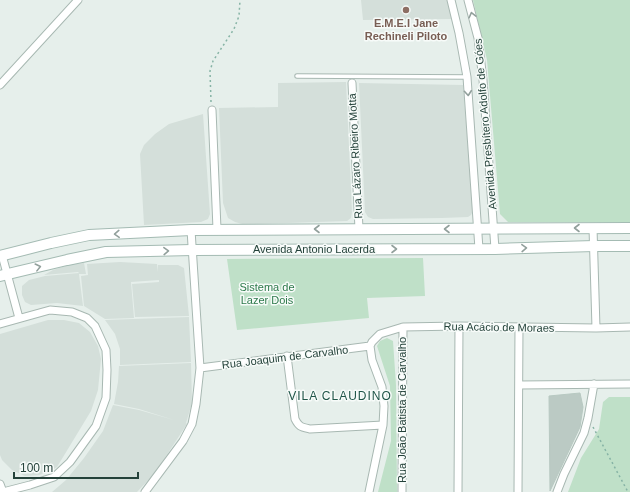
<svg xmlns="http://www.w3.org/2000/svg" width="630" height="492" font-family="Arial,sans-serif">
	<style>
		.built { fill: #d4dfda }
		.green { fill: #bfe0c8 }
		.building { fill: #bbcac4; stroke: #b8c9c2 }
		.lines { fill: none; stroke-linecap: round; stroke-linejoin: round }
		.lane-casing { stroke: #a8b8b2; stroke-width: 5.5 }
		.street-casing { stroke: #a8b8b2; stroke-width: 9 }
		.secondary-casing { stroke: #a4bbb3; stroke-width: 12 }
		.path { stroke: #86b3a5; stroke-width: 1.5; stroke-dasharray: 2 3; stroke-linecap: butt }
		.lane { stroke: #fff; stroke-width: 3.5 }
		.street { stroke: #fff; stroke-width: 7 }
		.secondary { stroke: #fff; stroke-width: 10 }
		.oneway { stroke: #92a09c }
		.education-dot { fill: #8d6e63; stroke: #f7fbf9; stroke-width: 1.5 }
		.labels { text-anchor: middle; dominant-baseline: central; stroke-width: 3; stroke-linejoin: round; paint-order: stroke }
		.education-label { font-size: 11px; font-weight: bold; fill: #785e54; stroke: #f7fbf9 }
		.street-label { font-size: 11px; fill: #24423a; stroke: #f7fbf9 }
		.park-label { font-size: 11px; fill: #2d7a4b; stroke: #f7fbf9 }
		.neighbourhood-label { font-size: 12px; letter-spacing: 1px; fill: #1f5548; stroke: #f7fbf9 }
	</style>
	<rect width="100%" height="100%" fill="#e6efeb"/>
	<path class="built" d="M361,0H447L453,19L363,20Z
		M346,82L352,212L351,218L347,221L258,224H242L235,222L228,218L223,203L219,108L278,107V83Z
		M359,83L463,85L473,211L471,215L468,217L442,218L373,219L368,217L365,212Z
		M203,114L210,214L208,219L201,222L144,225L140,154L144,145L155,134L169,124Z
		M120,262L157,264L158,272V265H178L184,268L189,316L135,317L132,284L159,282V280L131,282L134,318L105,319L84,306L81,276L88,275L87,264Z
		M84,263L86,274H79L83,306L57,303L31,305L25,302L22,295V286L29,280L45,276L79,273L78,272L44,275L53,270L69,265Z
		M189,317L191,362L120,365V349L115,334L105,320Z
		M48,320H64L79,323L90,332L98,346L101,359L98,390L91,411L57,467L49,472L39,475L25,476L12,470L2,460L0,455V334Z
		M191,363L192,403L186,423L187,424L155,473L137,492H52L66,480L84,458L103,431L113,405L139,410L174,420L139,409L114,404L118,382L119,366Z"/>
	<path class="green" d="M473,0H630V222H508L500,214L487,60Z
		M423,258L425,296L367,298L369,318L237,330L227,259Z
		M387,338L393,341L396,385L397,492H378L391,441L390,386L377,346L380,341Z
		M609,397H630V492H568L581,458L599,429L603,402Z"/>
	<path class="building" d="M580,393L583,407L580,427L550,491L549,396Z"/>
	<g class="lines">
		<defs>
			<path id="lane" d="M297,76L467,77"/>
			<path id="street" d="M451,0L459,33L467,77L479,249
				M468,0L478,38L483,80L495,249
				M352,83L359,229
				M0,85L78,0
				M212,110L217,229
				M593,228L596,328
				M2,255L19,318
				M0,324L50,310L72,312L87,318L95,326L106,350L107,370L106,398L96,426L70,462L54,477L30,485L3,492
				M287,356L295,419C299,427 301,427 310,429L383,425
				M200,368L370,346
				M519,385L630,384
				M0,484L3,492
				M145,492L183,441L192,424L196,404L200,368L191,230
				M369,492L383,425L384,406L382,387L372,360L370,346L372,342L380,334L403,327L459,326L596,328L630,327
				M402,492L403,327
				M458,492L459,326
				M518,492L519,327
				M557,492L564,474L584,433L588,418L594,384"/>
			<path id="secondary" d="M0,256L51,243L89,235L191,230L630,228
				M0,276L67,260L106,252L192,250L495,249L594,246H630"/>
		</defs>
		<use href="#lane" class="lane-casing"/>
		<use href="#street" class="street-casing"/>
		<use href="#secondary" class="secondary-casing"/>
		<path class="path" d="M211,102L210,71L213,61L234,29L239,16L240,0
			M593,427L628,492"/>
		<use href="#lane" class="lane"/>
		<use href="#street" class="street"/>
		<use href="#secondary" class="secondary"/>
	</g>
	<defs><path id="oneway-chevron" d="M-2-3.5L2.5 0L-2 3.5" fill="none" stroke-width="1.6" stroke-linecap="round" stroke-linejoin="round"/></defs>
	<g class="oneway">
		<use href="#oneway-chevron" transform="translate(472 15) rotate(-104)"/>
		<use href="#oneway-chevron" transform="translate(468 93) rotate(85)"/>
		<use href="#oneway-chevron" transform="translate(577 228) rotate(180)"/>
		<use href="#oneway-chevron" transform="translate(317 229) rotate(180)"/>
		<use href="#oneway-chevron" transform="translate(447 229) rotate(180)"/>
		<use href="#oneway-chevron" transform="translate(117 234) rotate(177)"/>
		<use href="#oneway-chevron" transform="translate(524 248) rotate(-2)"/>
		<use href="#oneway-chevron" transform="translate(394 249)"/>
		<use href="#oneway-chevron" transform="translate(166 251) rotate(-2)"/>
		<use href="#oneway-chevron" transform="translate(38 267) rotate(-14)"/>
	</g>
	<circle class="education-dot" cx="406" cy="10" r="4"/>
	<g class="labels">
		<g class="education-label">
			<text x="406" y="23">E.M.E.I Jane<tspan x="406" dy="13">Rechineli Piloto</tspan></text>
		</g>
		<g class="street-label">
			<text transform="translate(485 124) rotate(-95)">Avenida Presbítero Adolfo de Góes</text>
			<text transform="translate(355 156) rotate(-93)">Rua Lázaro Ribeiro Motta</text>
			<text x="314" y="249">Avenida Antonio Lacerda</text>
			<text transform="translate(499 327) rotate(1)">Rua Acácio de Moraes</text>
			<text transform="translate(285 357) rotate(-7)">Rua Joaquim de Carvalho</text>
			<text transform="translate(402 410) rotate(-90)">Rua João Batista de Carvalho</text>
		</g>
		<g class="park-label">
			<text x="267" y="287">Sistema de<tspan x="267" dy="13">Lazer Dois</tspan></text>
		</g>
		<g class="neighbourhood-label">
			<text x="340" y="396">VILA CLAUDINO</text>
		</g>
	</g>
	<path d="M14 472v6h124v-6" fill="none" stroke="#24423a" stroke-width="2"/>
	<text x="20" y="472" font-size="12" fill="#24423a" stroke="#f7fbf9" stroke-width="3" paint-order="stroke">100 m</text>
</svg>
